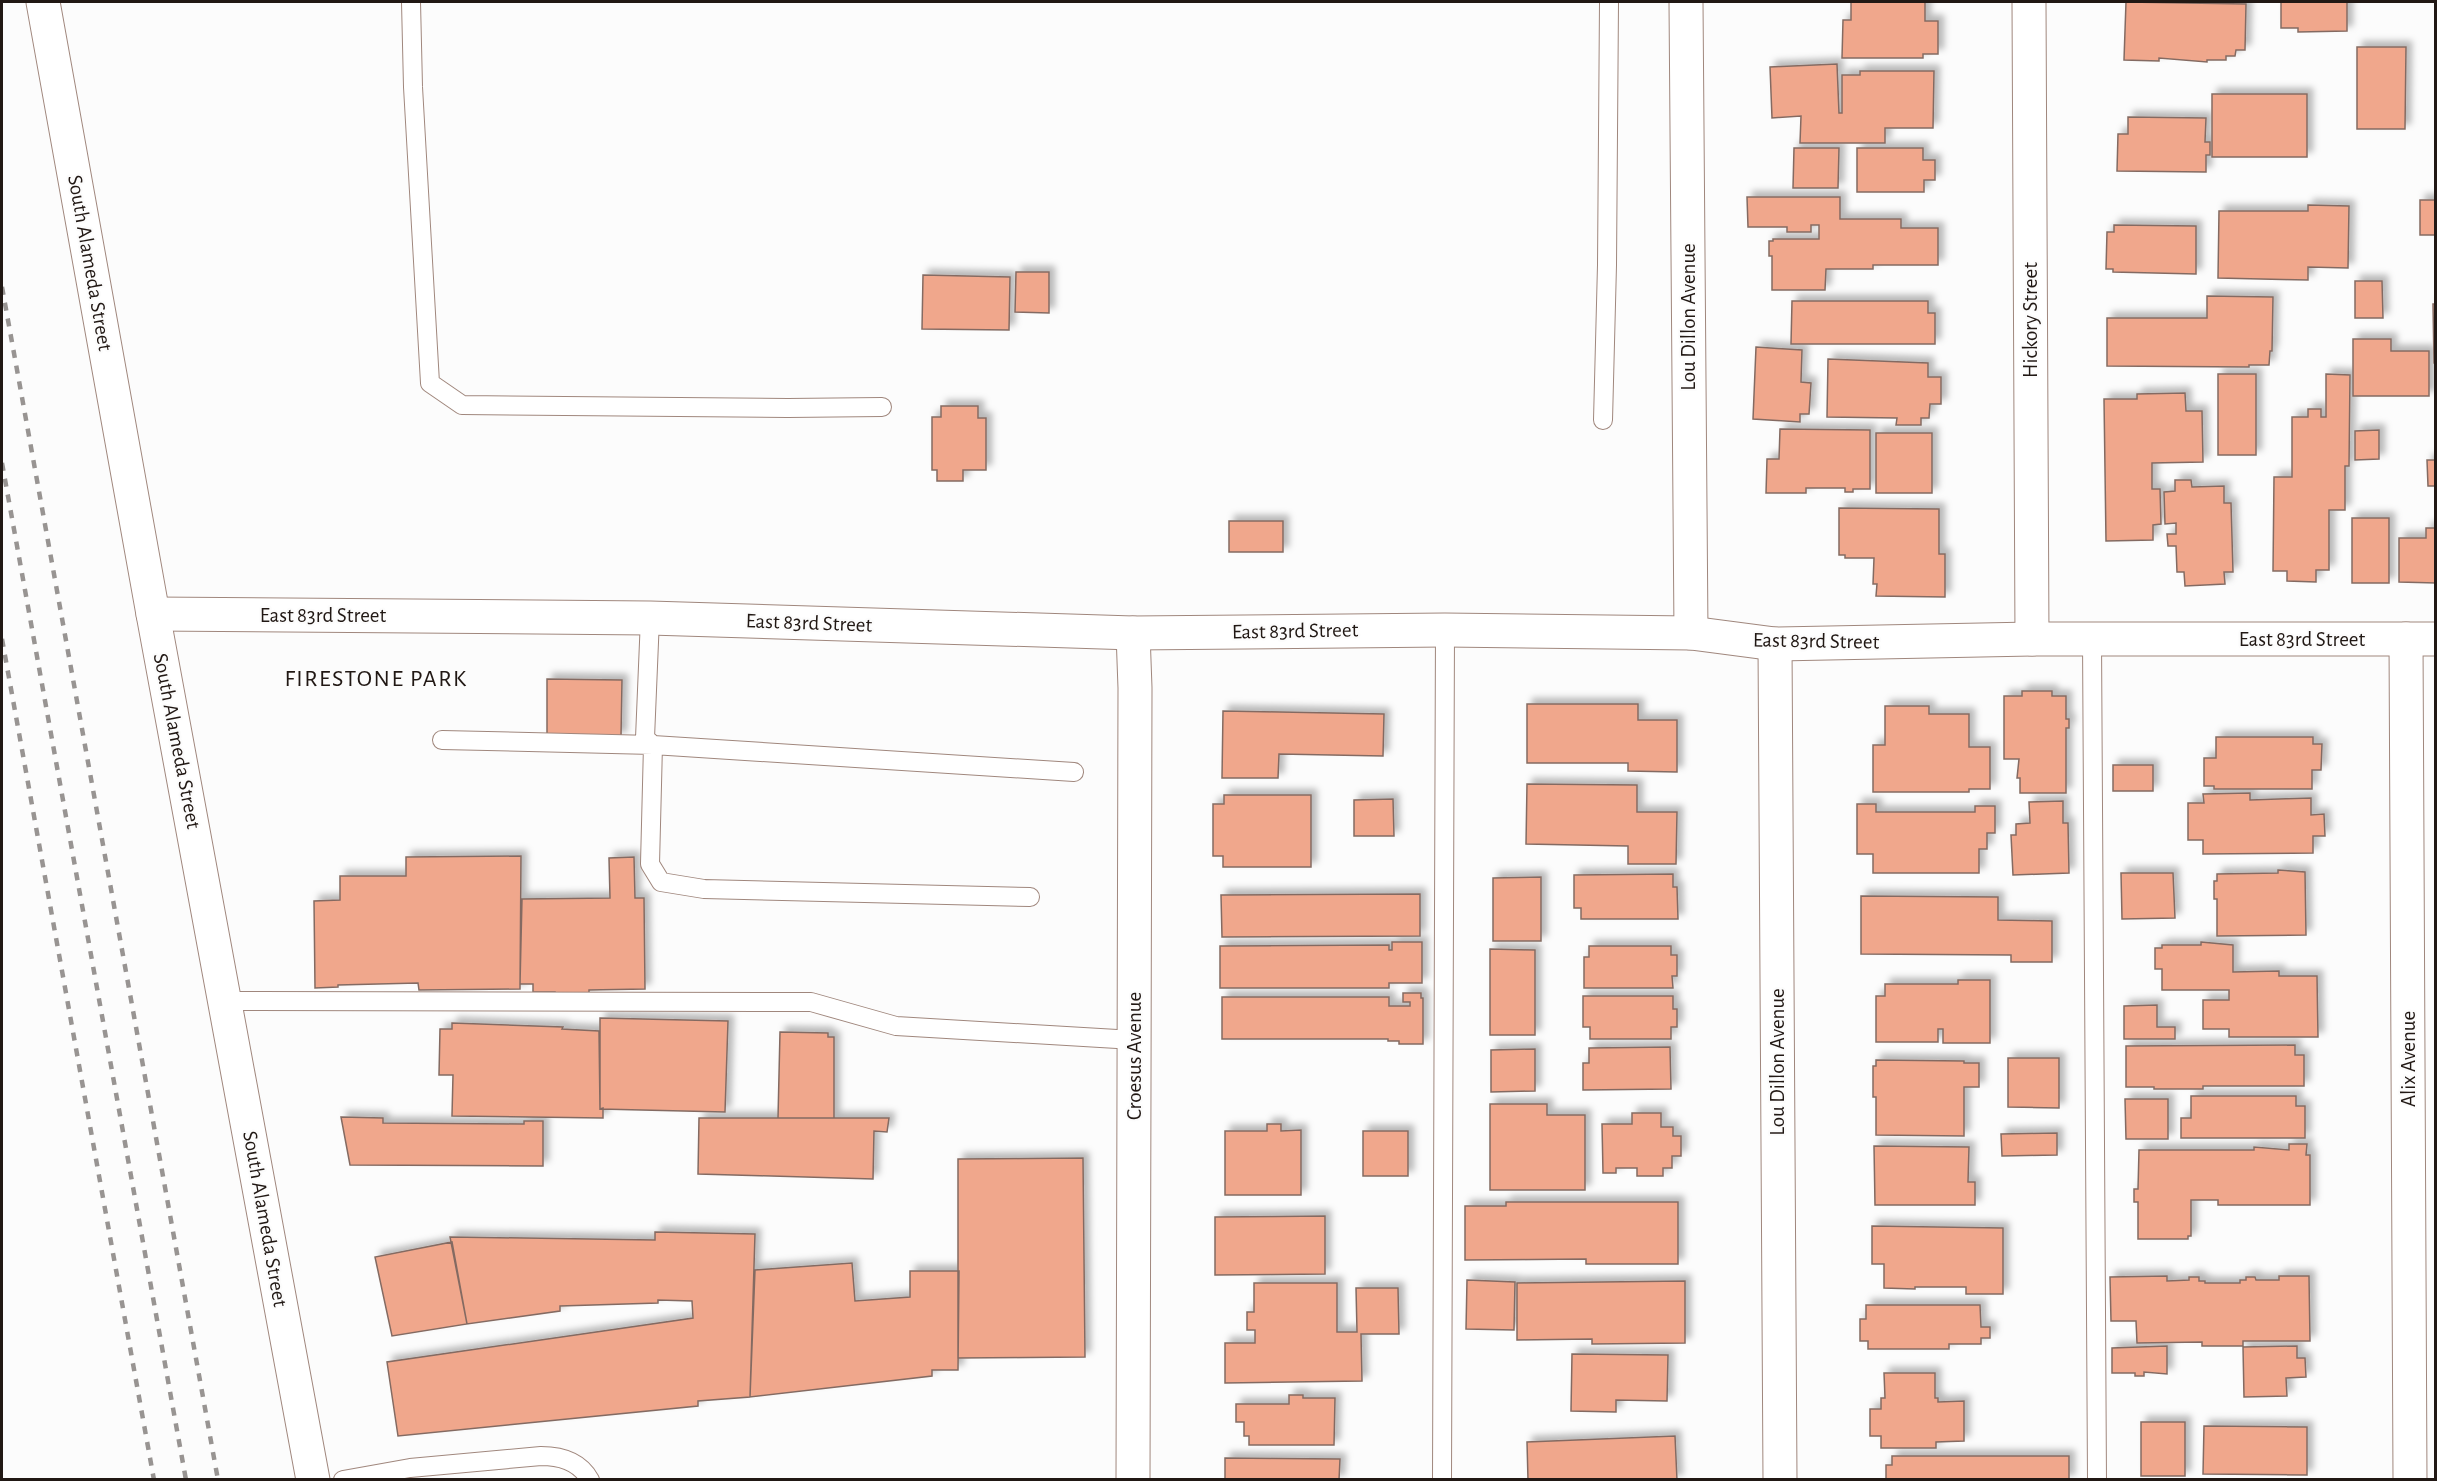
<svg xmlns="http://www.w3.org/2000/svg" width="2437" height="1481" font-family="'Alegreya Sans',sans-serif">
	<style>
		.building { fill: #f0a78c; stroke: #846b62; stroke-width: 1.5; filter: url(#shadow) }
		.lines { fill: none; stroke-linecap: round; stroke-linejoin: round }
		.lane-casing { stroke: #a0877d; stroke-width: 20 }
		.street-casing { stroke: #a0877d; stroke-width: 35 }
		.secondary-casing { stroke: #a0877d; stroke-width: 35 }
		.primary-casing { stroke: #a0877d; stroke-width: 35 }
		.lane { stroke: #fff; stroke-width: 18 }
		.street { stroke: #fff; stroke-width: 33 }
		.secondary { stroke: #fff; stroke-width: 33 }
		.primary { stroke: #fff; stroke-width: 33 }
		.rail { stroke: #989492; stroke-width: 4.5; stroke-dasharray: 8 8; stroke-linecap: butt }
		.labels { text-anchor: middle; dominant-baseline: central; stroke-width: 4.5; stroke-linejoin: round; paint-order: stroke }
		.street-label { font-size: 21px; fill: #211814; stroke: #fcfcfc }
		.quarter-label { font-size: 24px; letter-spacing: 1.5px; fill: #211814; stroke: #fcfcfc }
	</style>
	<defs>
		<filter id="shadow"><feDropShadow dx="5.5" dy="-5.5" stdDeviation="3" flood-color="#0004"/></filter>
	</defs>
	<rect width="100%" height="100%" fill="#fcfcfc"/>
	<path class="building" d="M1851,2H1925V21H1938V54H1923V58H1842L1843,20H1851Z
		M2126,2L2246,4L2245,50H2236L2235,56H2226V60H2207V62L2159,58V61L2124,60Z
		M2281,2H2347V31L2298,32V28H2281Z
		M2357,47H2406L2405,129H2357Z
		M1837,64L1839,113H1842V75H1860V71H1934L1933,128H1885V143H1800L1801,116L1772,118L1770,67Z
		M2212,94H2307V157H2212Z
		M2128,117L2206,118L2205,142H2210V155H2206V172L2117,171L2118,134H2128Z
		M1794,148H1839L1838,188H1793Z
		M1857,148H1923V160H1935V180H1924V192H1857Z
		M1747,197H1840V219H1901V228H1938V265H1873V269H1826L1825,290H1772V256H1769V241H1773V239H1819V225H1811V232H1787V227H1748Z
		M2420,200H2436V235H2420Z
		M2308,205L2349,206L2348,268L2308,267V280L2218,278L2219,211H2308Z
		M2114,225L2196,226V274L2113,272V269H2106L2107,232H2114Z
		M1016,272H1049V313L1015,312Z
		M923,275L1010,277L1009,330L922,329Z
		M2355,281H2382L2383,318H2355Z
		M2207,296L2273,297L2272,351H2270L2269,365H2249V367L2107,366V318H2207Z
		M1792,301H1928V313H1935V344H1791Z
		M2433,304H2436V363H2434Z
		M2353,339H2391V351H2429V396H2353Z
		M1756,347L1802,350L1801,382L1811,383L1809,414H1800V422L1753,419Z
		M1828,359L1928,363V377H1941V404H1930L1929,418H1921V425H1896L1897,418L1827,417Z
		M2218,374H2256V455H2218Z
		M2326,374L2350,375L2349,466H2345V510H2329V570H2316V582L2287,581V571H2273L2274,477H2292V417H2308V409H2321V417H2326Z
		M2185,393L2186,411H2202L2203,462L2152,463V489H2160L2161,524L2153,525V540L2106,541L2104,399H2137V394Z
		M941,406H978V418H986V470H963V481H937V470H932V417H941Z
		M1780,429L1870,430V489H1853V492H1845V488H1806V493H1766L1767,459H1779Z
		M2379,430V459L2355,460V431Z
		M1876,433H1932V493H1876Z
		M2427,460H2436V486H2428Z
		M2175,480H2191L2192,487L2224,486V503H2231L2233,572H2224L2225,584L2185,586L2184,572H2177L2176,546H2168L2167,534H2176V523L2165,524L2164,492L2175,491Z
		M1839,508L1939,509V554H1945V597L1876,596L1877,584H1873L1874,558H1845V555H1839Z
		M2352,518H2389V583H2352Z
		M1229,521H1283V552H1229Z
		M2426,528H2436V583L2399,582V538H2426Z
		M547,679L622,680L621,737L547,735Z
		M2022,691H2052V696H2066V719H2069V728H2066V793H2020V778H2017L2019,759H2004V696H2022Z
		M1527,704H1638V720H1677V772L1628,771V763H1527Z
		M1885,706H1929V714H1969V747H1990V789H1969V792H1873V745H1885Z
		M1223,711L1384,714L1383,756L1279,754L1278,778H1222Z
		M2216,737H2313V744H2322L2321,770H2312V789H2214V786H2204V758H2216Z
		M2113,765H2153V791H2113Z
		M1527,784L1637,785V812H1677L1676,864H1628V846L1526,844Z
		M2250,793V800L2311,798V815L2324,814L2325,836H2313V853L2203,854V840H2188V803H2204L2203,794Z
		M1224,795H1311V867H1223V856H1213V804H1224Z
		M1393,799L1394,836H1354V800Z
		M2063,801V823H2068L2069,873L2013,875L2011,835H2016V824L2030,823L2029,802Z
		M1857,804H1876V812H1975V806H1995V833H1987V849H1979V873H1873V854H1857Z
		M521,856L520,989L419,990L418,983L338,985V987L315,988L314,901L340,900V876H406V857Z
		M634,857L635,898H644L645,989L589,990V994H555V992H533V984H520L522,899L610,898L609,858Z
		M2278,870L2305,872L2306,935L2217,936V899H2214V881H2217V874L2278,873Z
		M2121,873H2173L2175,918L2122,919Z
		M1673,874V887H1677L1678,919H1581V908H1574V875Z
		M1541,877V941H1493V878Z
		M1420,894V936L1222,937L1221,895Z
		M1861,896L1998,897V920L2052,921V962H2011V955L1861,954Z
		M1392,942H1422V983H1389V988H1220V946L1389,945V950H1392Z
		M2201,942L2233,945V972L2279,971V976H2317L2318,1037H2229V1029H2203V1000H2229V990H2162V969H2155V948H2162V945H2201Z
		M1589,946H1671V955H1677V976H1672L1673,988H1584V957H1589Z
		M1490,949L1535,950V1035H1490Z
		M1958,980H1990V1043H1943V1029H1938V1042H1876V996H1885V984H1958Z
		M1403,993H1421V998H1423V1044H1399V1041H1388V1039H1222V997H1389V1006H1410V1002H1403Z
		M1583,996H1673V1009H1677V1027H1671V1039H1590V1027H1583Z
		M2157,1005V1027H2175V1039H2124V1006Z
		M600,1018L728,1021L725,1112L600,1109Z
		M452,1023L563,1027L562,1029L599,1031L600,1109L603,1108V1118L452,1116L453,1075H439L440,1029H452Z
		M780,1032L828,1033V1037H834V1118H778Z
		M2295,1045V1055H2304V1086H2203V1089H2154V1087H2126V1046Z
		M1670,1047L1671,1089L1583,1090V1063H1589V1048Z
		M1535,1049V1091L1491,1092V1050Z
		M2008,1058H2059V1108L2008,1107Z
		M1876,1060L1964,1061V1063H1979V1087H1964V1136L1876,1135V1097H1873V1066H1876Z
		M2191,1096H2296V1106H2305V1138H2181V1118H2191Z
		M2125,1099H2168V1139H2126Z
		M1490,1104H1547V1115H1585V1190H1490Z
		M1632,1113H1661V1127H1673V1136H1681V1156H1672V1168H1663V1176H1637V1168H1616V1173H1603L1602,1124H1632Z
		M341,1117L383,1118V1123L524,1124V1121H543V1166L350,1165Z
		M699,1118H889L887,1132L874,1131L873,1179L698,1174Z
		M1267,1124H1281V1131L1301,1130V1195H1225V1131H1267Z
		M1363,1131H1408V1176H1363Z
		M2057,1133V1155L2002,1156L2001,1134Z
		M2289,1144H2307L2306,1155H2310V1205H2218V1200H2191V1236H2188V1239H2138V1202H2134V1189H2138L2139,1150H2254V1147L2289,1150Z
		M1874,1146L1969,1147L1968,1182H1975V1205H1875Z
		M1083,1158L1085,1357L958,1358V1159Z
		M1506,1202H1678V1264H1586V1259L1465,1260V1206H1506Z
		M1325,1216V1274L1215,1275V1217Z
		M1872,1226L2003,1228V1294H1966V1287H1915V1289L1884,1288V1264H1872Z
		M655,1232L755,1234L750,1397L698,1401V1406L398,1436L387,1362L693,1318L692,1301L658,1300V1303L560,1306V1311L467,1324L450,1237L655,1240Z
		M452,1242L467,1324L392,1336L375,1257Z
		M852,1263L855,1301L910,1297V1271H959L958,1370H932V1376L750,1397L755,1270Z
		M2167,1276V1281L2189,1280V1277H2199V1281H2205V1283H2240V1280H2246V1277H2255L2256,1280H2279V1276H2309L2310,1341H2243V1346H2202V1342L2137,1343L2136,1321H2111L2110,1277Z
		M1467,1280L1515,1282L1514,1330L1466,1329Z
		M1685,1281V1343L1592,1344V1339L1517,1340V1283Z
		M1254,1283H1337V1332H1357L1356,1288H1398L1399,1334H1361L1362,1381L1225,1383V1343H1255V1330H1247V1312H1254Z
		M1866,1305H1980L1981,1327H1990V1338H1981V1344H1949V1349H1868V1341H1860V1319H1866Z
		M2167,1346V1374L2144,1372V1376H2135V1373H2112V1348Z
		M2297,1346V1358H2305L2306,1377L2286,1378L2287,1396L2244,1397L2243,1347Z
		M1572,1354L1668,1355L1667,1401L1616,1400V1412L1571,1411Z
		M1884,1373H1935V1398H1938V1402L1964,1401V1441L1936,1442V1448H1881V1436H1870V1409H1881V1398H1885Z
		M1289,1395H1303V1398H1335L1334,1445H1249V1436H1244V1422H1236V1404H1289Z
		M2141,1422H2185V1476H2141Z
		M2204,1426L2307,1427V1475L2203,1474Z
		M1675,1436L1677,1480H1528L1527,1442Z
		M1892,1456H2069V1480H1886V1465H1892Z
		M1225,1458L1340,1459L1339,1480H1225Z"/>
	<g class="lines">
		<defs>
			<path id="lane" d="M411,2L413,87L430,383L462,405L788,408L882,407
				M1603,420L1607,265L1609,2
				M650,618L645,738L653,745L650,864L661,882L704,889L1030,897
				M2092,639L2097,1480
				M442,740L653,745L1074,772
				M225,1001L811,1002L896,1026L1134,1040
				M343,1480L410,1468L541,1456C561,1456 580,1462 590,1480
				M1442,1480L1445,630"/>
			<path id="street" d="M1686,2L1691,633
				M2029,2L2032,639
				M1133,633L1135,688L1133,1480
				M2406,639L2410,1480
				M1775,644L1780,1480"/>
			<path id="secondary" d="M153,614L650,618L1133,633L1445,630L1691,633L1775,644L2032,639H2436"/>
			<path id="primary" d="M43,2L153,614L313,1480"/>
		</defs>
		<use href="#lane" class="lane-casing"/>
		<use href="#street" class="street-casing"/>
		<use href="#secondary" class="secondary-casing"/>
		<use href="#primary" class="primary-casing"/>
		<use href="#lane" class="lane"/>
		<use href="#street" class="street"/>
		<use href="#secondary" class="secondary"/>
		<use href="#primary" class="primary"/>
		<path class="rail" d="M2,287L218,1480
			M2,463L186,1480
			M2,639L154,1480"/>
	</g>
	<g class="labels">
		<g class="street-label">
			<text transform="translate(90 263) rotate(80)">South Alameda Street</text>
			<text transform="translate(1688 317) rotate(-90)">Lou Dillon Avenue</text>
			<text transform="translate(2030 320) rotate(-90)">Hickory Street</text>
			<text x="323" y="615">East 83rd Street</text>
			<text transform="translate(809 623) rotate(2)">East 83rd Street</text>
			<text transform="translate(1295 631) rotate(-1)">East 83rd Street</text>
			<text x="2302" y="639">East 83rd Street</text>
			<text transform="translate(1816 641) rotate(1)">East 83rd Street</text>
			<text transform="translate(177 741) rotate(79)">South Alameda Street</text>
			<text transform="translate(1134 1056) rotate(-90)">Croesus Avenue</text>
			<text transform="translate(2408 1059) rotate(-90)">Alix Avenue</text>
			<text transform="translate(1777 1062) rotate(-90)">Lou Dillon Avenue</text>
			<text transform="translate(265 1219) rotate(80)">South Alameda Street</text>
		</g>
		<g class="quarter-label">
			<text x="376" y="679">FIRESTONE PARK</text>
		</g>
	</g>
	<rect width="2437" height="1481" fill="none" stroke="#211814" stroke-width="6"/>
</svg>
